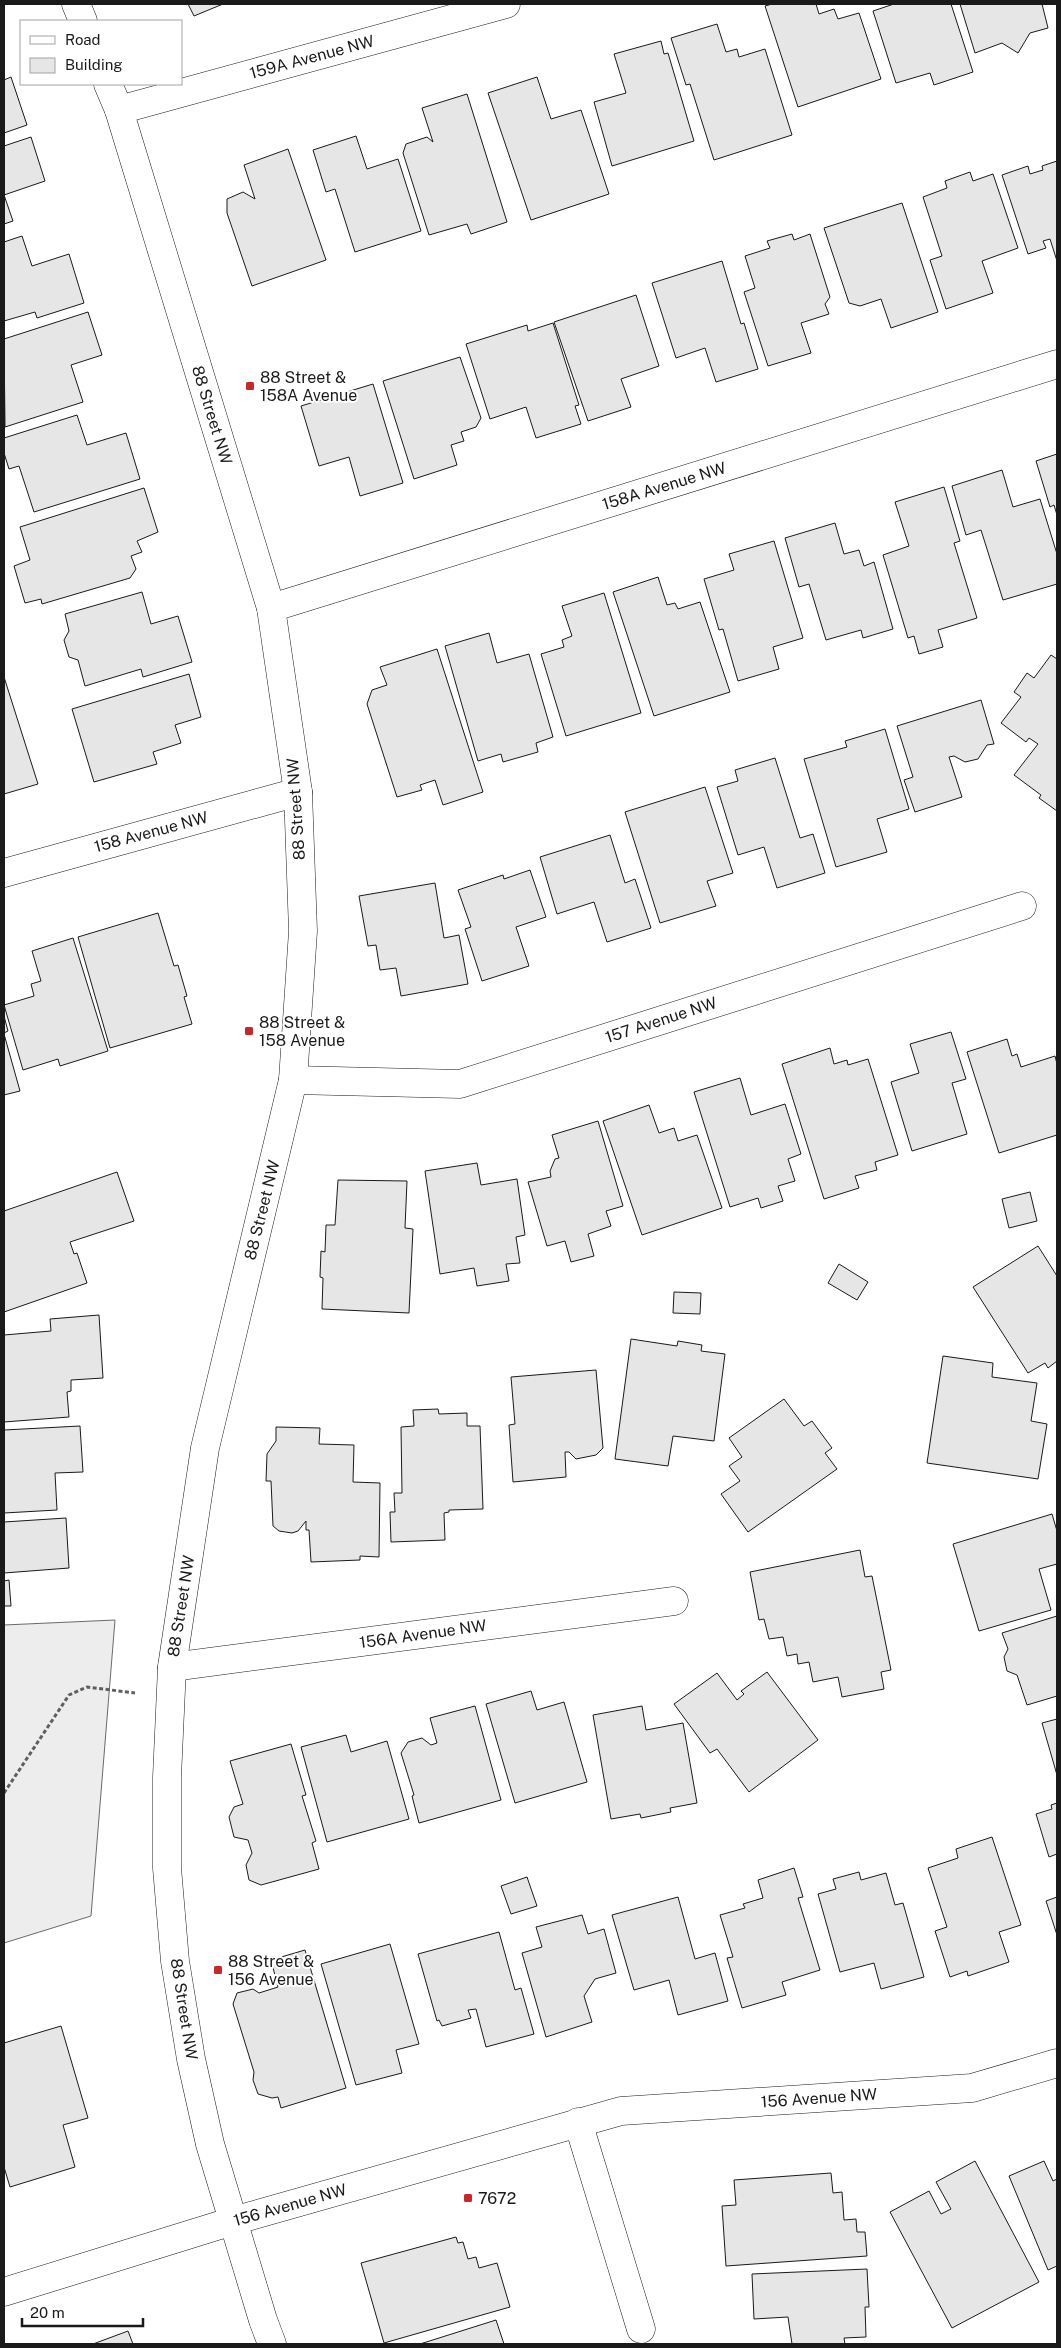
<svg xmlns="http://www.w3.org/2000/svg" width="1061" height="2348" font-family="'Public Sans',sans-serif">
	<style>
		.built { fill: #ededed; stroke: #6a6a6a }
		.building { fill: #e6e6e6; stroke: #1a1a1a }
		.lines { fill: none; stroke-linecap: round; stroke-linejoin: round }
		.street-casing { stroke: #1a1a1a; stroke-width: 29 }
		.secondary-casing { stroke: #1a1a1a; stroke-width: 29 }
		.path { stroke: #5f5f5f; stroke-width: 3; stroke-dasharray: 4 2.5; stroke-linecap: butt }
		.street { stroke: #fff; stroke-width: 28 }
		.secondary { stroke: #fff; stroke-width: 28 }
		.poi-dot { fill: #c62828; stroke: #fff; stroke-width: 2 }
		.labels { text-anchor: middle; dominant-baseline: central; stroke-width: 4; stroke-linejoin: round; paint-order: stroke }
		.street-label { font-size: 16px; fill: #1a1a1a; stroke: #fff }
		.poi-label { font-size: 16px; fill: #1a1a1a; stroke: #fff; text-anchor: start }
	</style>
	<rect width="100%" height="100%" fill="#fff"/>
	<path class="built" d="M115,1620L91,1916L4,1943V1625Z"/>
	<path class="building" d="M188,4H223L194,16Z
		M772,4H816L819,14L834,9L838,19L859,13L881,79L798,107L765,6Z
		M894,4H951L973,72L934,85L930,73L896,83L873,11Z
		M960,4H1042L1048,28L1030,33L1018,53L1002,43L975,53Z
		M717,24L726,52L737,49L739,57L765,49L792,135L714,160L690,84L686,85L671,38Z
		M661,41L664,54L668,53L694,141L612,166L594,102L626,93L614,54Z
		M11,77L27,125L4,133V80Z
		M537,77L551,119L581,110L609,194L531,220L488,93Z
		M467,94L507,222L471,234L467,224L429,235L403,153L406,144L427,137L433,142L422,108Z
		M356,136L367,169L398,159L421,231L355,252L335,189L326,192L313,150Z
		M31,137L45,181L4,195L13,221L4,224V146Z
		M288,149L326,260L252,286L227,213V199L243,192L255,199L244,165Z
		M1057,161V261L1050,239L1043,241L1046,248L1028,254L1002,175L1028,166L1030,174L1043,170L1042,166Z
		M970,172L973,181L993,174L1018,248L982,261L993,293L946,309L930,260L942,256L923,197L947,188L945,181Z
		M902,203L938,312L891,328L881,299L860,306L849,303L824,228Z
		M792,234L794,240L810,234L830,297L825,304L829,314L801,323L811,353L768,366L744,292L755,288L745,256L770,248L767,241Z
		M22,236L32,266L69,254L84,303L37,318L35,312L4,321V242Z
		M722,261L741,324L744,323L758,369L716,382L705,348L676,358L652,283Z
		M636,295L659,366L621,379L631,407L588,421L554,322Z
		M88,312L102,355L71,365L83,402L5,427L4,339Z
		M553,323L579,405L575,406L581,424L536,438L526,407L490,419L466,344L527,325L528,331Z
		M460,357L481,418L476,427L461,432L464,441L451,445L457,465L414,479L383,381Z
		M373,384L403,483L360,496L349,457L319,466L301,406Z
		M77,415L87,445L126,433L140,479L34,512L19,466L9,469L4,453V438Z
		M1057,454V515L1054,505L1050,507L1036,461Z
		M1002,470L1013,507L1040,499L1057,554V584L1003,600L981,530L966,535L952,486Z
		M944,487L960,541L954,543L977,618L938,630L943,647L919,654L914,636L908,638L883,555L909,546L895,502Z
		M144,488L158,532L137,541L142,552L131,556L136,569L130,578L42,604L41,599L25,603L14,566L30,560L20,527Z
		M835,523L844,554L859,550L864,566L874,562L893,629L863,638L861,630L826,640L809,584L799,587L785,538Z
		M774,541L803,638L773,647L779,669L738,681L723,629L719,630L704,579L734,570L729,554Z
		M658,577L667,605L675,603L678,609L700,602L730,692L654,716L613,592Z
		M142,592L151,624L178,616L192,662L143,677L141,669L85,686L78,660L69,657L64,640L69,631L65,614Z
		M604,593L641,713L566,736L541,654L564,647L562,640L572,636L562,606Z
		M489,633L497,663L529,654L553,737L536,743L538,752L503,762L501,754L478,761L445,646Z
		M437,649L483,792L443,805L435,780L420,785L422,790L397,797L367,704L372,690L387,685L380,667Z
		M1051,655L1057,659V811L1039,798L1041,795L1014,775L1038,744L1029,738L1026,742L1001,723L1021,697L1014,692L1027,673L1034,678Z
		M189,674L201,717L175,725L181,743L153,752L157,764L94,782L72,709Z
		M4,677L38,784L4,794Z
		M981,700L994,744L987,745L978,759L965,762L954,756L949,757L962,797L915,812L904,780L913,777L897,726Z
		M885,729L909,809L877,819L887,852L836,867L804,759L847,747L845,741Z
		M775,758L800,838L813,834L825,873L777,888L764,847L738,855L717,787L738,781L735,770Z
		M705,787L733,873L707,881L716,906L660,923L625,812Z
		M610,835L625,883L635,879L651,928L607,942L594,902L557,914L540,857Z
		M530,870L546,917L516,927L529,966L482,981L465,929L471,927L458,890L503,875L504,879Z
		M435,883L444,938L459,935L468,984L401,996L396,968L380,970L376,945L368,946L359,896Z
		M158,913L174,966L178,965L187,996L184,997L192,1024L110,1048L78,937Z
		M73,938L108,1051L60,1066L58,1059L23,1070L4,1005L34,996L31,984L41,981L32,951Z
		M4,1016L8,1031L4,1033Z
		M951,1032L966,1079L952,1083L967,1134L912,1151L891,1082L919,1073L910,1044Z
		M4,1034L20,1091L4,1095Z
		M1007,1039L1012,1056L1017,1054L1021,1067L1055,1056L1057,1064V1135L999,1153L967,1052Z
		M830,1048L834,1064L847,1060L848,1065L868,1059L898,1155L875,1162L877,1170L855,1176L859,1188L824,1199L782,1064Z
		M740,1078L751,1115L785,1104L801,1154L788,1159L795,1181L778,1186L783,1201L761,1208L758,1198L730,1207L694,1092Z
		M649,1105L659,1133L674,1128L678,1141L697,1135L722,1208L642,1235L603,1121Z
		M598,1121L623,1206L606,1211L611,1226L588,1234L594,1256L571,1262L565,1241L547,1246L528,1182L551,1177L550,1171L555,1159L559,1158L552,1135Z
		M477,1163L481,1185L517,1179L525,1235L516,1237L520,1263L506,1264L509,1281L477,1286L474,1268L440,1274L425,1171Z
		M117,1172L134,1221L70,1242L74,1254L77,1253L87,1283L4,1312V1211Z
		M338,1180L407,1181L405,1228L413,1229L409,1313L322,1309L323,1278L320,1277L321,1251L325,1252L326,1225H335Z
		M1030,1192L1037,1221L1009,1228L1002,1199Z
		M1038,1246L1057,1276V1361L1048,1368L1045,1363L1028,1373L973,1287Z
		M839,1264L868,1282L857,1300L828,1283Z
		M674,1292L701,1293L700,1314L673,1313Z
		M99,1315L103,1378L71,1380V1391L67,1392L69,1417L4,1422V1335L51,1331L50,1319Z
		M631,1339L677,1346L678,1341L702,1345L701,1351L725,1354L714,1441L673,1436L668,1466L615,1459Z
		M943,1356L993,1363L992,1377L1037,1383L1031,1421L1047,1424L1038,1479L927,1463Z
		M596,1370L603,1448L596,1455L576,1459L569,1452H565L566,1477L513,1482L509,1425L515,1424L511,1377Z
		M784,1399L804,1426L812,1421L832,1448L825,1453L837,1469L748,1532L721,1494L740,1481L729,1466L742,1457L729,1438Z
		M438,1409L439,1414L467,1413V1426H480L483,1509L449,1510V1512L444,1513L445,1540L391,1542L390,1512H395L394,1493H402L401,1427L414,1426L413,1410Z
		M80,1426L83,1472L55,1473L57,1510L4,1513V1430Z
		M276,1427L320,1428L319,1444L354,1445L353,1482L380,1483L379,1557L360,1556V1560L311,1562L309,1530H306V1521L298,1531L292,1533L279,1531L273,1526L271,1481H266L267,1454L276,1441Z
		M1052,1514L1057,1531V1564L1039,1569L1051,1610L979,1631L953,1544Z
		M66,1518L69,1568L4,1573V1522Z
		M860,1550L865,1577L872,1576L891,1670L881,1672L884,1689L842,1697L838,1677L813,1682L809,1662L798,1664L797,1654L787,1656L783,1637L769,1639L764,1619L759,1620L750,1572Z
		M4,1576V1581L9,1580L11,1606H4Z
		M1057,1616V1696L1027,1705L1017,1675L1007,1671L1004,1657L1008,1649L1002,1633Z
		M767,1672L818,1740L749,1792L717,1749L710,1753L674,1704L717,1673L737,1700L744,1694L741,1691Z
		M531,1691L537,1710L564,1702L587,1782L515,1803L486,1704Z
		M475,1706L501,1800L419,1823L412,1796L414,1795L401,1753L408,1742L422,1738L431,1745L437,1743L430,1718Z
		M642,1706L646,1730L683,1723L697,1803L670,1808L671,1812L641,1818L640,1814L611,1819L593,1715Z
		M1057,1719V1775L1042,1723Z
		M346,1735L351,1752L387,1741L409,1819L327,1842L301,1747Z
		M291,1744L306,1795L302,1796L316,1841L312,1843L319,1869L261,1885L249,1880L246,1865L252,1853L248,1840L234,1837L229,1817L234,1807L243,1804L230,1761Z
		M1057,1803V1854L1049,1857L1036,1814L1052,1809L1051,1805Z
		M992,1837L1021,1925L999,1932L1009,1962L968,1976L967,1971L950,1977L935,1931L947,1927L928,1868L958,1858L956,1849Z
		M794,1868L803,1897L798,1898L820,1970L782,1982L786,1995L742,2008L727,1958L733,1957L720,1915L745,1908L743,1904L763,1898L758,1880Z
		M859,1872L861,1880L886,1873L895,1905L903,1903L924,1977L881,1989L874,1963L840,1972L818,1894L836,1889L833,1879Z
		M527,1877L537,1906L511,1914L501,1886Z
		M678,1897L695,1959L715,1953L728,2001L678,2015L669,1980L634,1990L612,1915Z
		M1057,1897V1935L1046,1901Z
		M582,1915L588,1934L604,1929L616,1973L595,1979L584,1996L592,2022L546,2037L522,1953L542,1947L536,1927Z
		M499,1932L515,1990L521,1988L534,2034L486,2047L476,2009L468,2010L471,2018L442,2026L439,2020L437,2021L418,1954Z
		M390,1944L419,2044L396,2050L402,2073L356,2085L321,1964Z
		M305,1950L346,2088L281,2108L278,2097L272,2098L258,2094L253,2080L254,2072L233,2004L237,1993L253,1989L259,1993L278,1987L271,1960Z
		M61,2026L88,2118L63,2125L75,2167L10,2187L4,2167V2043Z
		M975,2161L1039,2282L952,2328L890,2212L929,2191L941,2214L951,2209L936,2182Z
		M1044,2161L1053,2181L1057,2179V2266L1048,2270L1009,2176Z
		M831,2173L833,2193L842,2192L844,2220L856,2219L857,2232H865L867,2256L726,2266L722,2206L736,2205L734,2180Z
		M456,2237L458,2243L463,2242L468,2259L476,2257L479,2268L497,2263L510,2307L384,2343L361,2263Z
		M867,2269L869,2307H865L866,2337L844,2338L845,2344H792L788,2317L754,2319L752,2274Z
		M496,2320L504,2344H420Z
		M128,2331L133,2344H93Z"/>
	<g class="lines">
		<defs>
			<path id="street" d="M119,110L506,4
				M271,608L1057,364
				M4,873L298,792
				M293,1080L460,1084L1022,906
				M172,1667L674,1601
				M578,2122L641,2329"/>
			<path id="secondary" d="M76,4L83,21
				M108,84L119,110L271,608L298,792L303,931L293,1080L205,1448L172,1667L167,1777V1868L175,1961L191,2059L210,2144L263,2320L272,2344
				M4,2292L233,2221L621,2111L972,2088L1057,2063"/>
		</defs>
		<use href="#street" class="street-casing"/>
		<use href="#secondary" class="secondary-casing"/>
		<path class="path" d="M4,1793L69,1695L87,1687L135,1693"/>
		<use href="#street" class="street"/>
		<use href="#secondary" class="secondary"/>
	</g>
	<g class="poi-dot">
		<rect x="245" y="381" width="10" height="10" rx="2.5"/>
		<rect x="244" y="1026" width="10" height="10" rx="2.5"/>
		<rect x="213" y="1965" width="10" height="10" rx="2.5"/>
		<rect x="463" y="2193" width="10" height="10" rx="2.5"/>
	</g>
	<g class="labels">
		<g class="street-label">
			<text transform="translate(312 57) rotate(-15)">159A Avenue NW</text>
			<text transform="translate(212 415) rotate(73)">88 Street NW</text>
			<text transform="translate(664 486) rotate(-17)">158A Avenue NW</text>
			<text transform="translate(296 809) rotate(-94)">88 Street NW</text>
			<text transform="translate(151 832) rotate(-15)">158 Avenue NW</text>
			<text transform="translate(661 1020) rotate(-18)">157 Avenue NW</text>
			<text transform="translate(262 1210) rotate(-76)">88 Street NW</text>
			<text transform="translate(181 1606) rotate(-81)">88 Street NW</text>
			<text transform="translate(423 1634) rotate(-8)">156A Avenue NW</text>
			<text transform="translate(184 2009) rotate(81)">88 Street NW</text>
			<text transform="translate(819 2098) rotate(-4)">156 Avenue NW</text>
			<text transform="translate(290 2205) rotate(-16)">156 Avenue NW</text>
		</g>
		<g class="poi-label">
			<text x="260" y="377">88 Street &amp;<tspan x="260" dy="18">158A Avenue</tspan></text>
			<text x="259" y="1022">88 Street &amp;<tspan x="259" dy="18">158 Avenue</tspan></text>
			<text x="228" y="1961">88 Street &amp;<tspan x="228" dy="18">156 Avenue</tspan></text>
			<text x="478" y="2198">7672</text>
		</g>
	</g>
	<rect width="1061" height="2348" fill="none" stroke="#1a1a1a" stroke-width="10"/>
	<rect x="20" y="20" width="162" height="65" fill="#ffffff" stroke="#a3a3a3"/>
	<rect x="30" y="36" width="25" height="8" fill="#ffffff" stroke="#a3a3a3"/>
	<text x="65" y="45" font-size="15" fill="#1a1a1a">Road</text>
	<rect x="30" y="58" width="25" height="15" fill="#e6e6e6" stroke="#a3a3a3"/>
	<text x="65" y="70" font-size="15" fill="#1a1a1a">Building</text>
	<path d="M22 2318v8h121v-8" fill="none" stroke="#1a1a1a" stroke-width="2.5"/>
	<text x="30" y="2318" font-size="15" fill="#1a1a1a" stroke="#ffffff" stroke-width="4" paint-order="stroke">20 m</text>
</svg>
